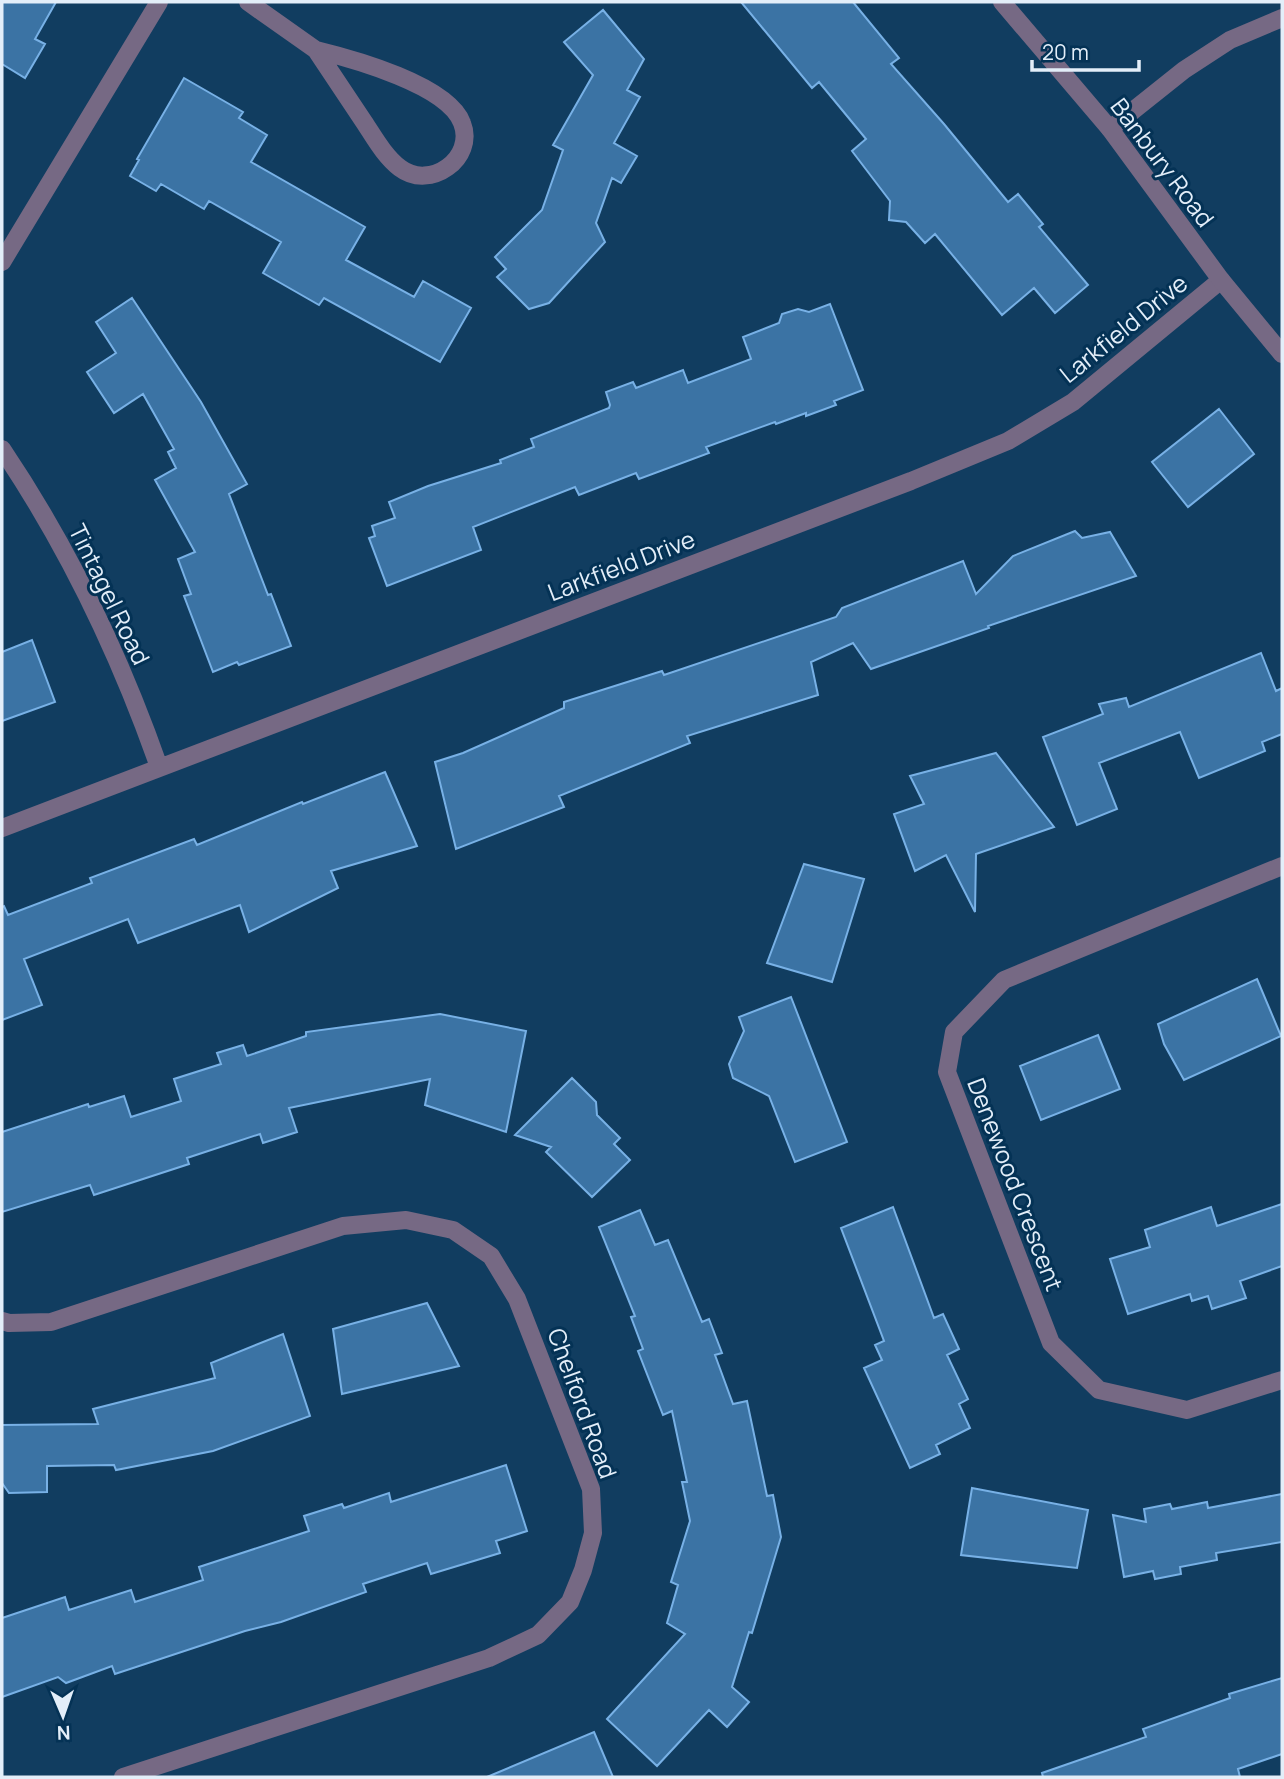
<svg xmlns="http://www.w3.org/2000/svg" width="1284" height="1779" font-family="Manrope,sans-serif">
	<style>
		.building { fill: #3b73a4; stroke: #78b1e6; stroke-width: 2 }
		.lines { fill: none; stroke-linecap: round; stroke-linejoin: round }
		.minor { stroke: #766984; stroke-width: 18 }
		.tertiary { stroke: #766984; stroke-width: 18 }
		.labels { text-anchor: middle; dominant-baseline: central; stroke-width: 6; stroke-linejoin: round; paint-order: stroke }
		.street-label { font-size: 24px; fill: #e3eef9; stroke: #043255 }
	</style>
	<rect width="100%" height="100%" fill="#113d60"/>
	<path class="building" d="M2,2H56L35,39L45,44L25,78L2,64Z
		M741,2H853L899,58L891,64L944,124L1008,202L1018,194L1043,224L1039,227L1088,285L1055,313L1034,288L1002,315L935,234L925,243L906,222L889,220L890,201L852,151L866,139L819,82L812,88Z
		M603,10L644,59L627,90L640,97L614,143L637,156L621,183L612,178L596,223L605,242L549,303L529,309L497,277L506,269L495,257L542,210L563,150L553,145L593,75L564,42Z
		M184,78L243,112L239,118L267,135L251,162L365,227L346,260L414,297L423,281L471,308L440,362L324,298L319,305L263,273L281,242L209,201L204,209L161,184L156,191L130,176L139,160L137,159Z
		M132,298L201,402L247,484L229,494L268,595L271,594L291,646L239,665L237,662L213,672L184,596L191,594L178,559L195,552L155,480L176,468L168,452L174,449L143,394L114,413L87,372L116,353L96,322Z
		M830,304L863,390L834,401L836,405L806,416V413L776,424L775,422L706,447L709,453L639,479L636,473L579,495L575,487L473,527L481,550L387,586L369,538L375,536L372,526L395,518L389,502L428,486L501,463L500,460L534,447L531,439L609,408L610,405L606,392L633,382L636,388L683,370L688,383L751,359L743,337L779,323L782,314L798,309L809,312Z
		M1219,409L1254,454L1188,507L1152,462Z
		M1075,531L1082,538L1110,532L1136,576L988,626L989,628L871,669L853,643L811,662L818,695L687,736L690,743L559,796L564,807L456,849L435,762L463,753L564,708V702L662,671L664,675L836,617L842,608L963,561L976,594L1013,556Z
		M32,640L55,702L2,721V652Z
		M1261,653L1276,691L1282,688V734L1262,742L1265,751L1199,778L1180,732L1099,763L1117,809L1077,825L1043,737L1103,714L1099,704L1126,698L1129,707Z
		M996,753L1054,827L976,854L975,912L946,855L915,871L894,814L924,804L910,776Z
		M385,772L417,846L331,871L338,888L249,932L240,905L138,943L128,919L24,959L42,1005L2,1020V907L4,906L8,915L92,883L90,878L194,839L197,845L302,802L303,804Z
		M804,864L864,879L832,982L767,963Z
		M1257,979L1281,1036L1184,1080L1164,1044L1158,1024Z
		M791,997L847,1142L795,1162L769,1096L733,1078L729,1064L744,1031L739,1017Z
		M440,1014L526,1031L506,1132L425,1105L430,1079L289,1108L297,1132L263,1143L260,1134L187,1158L189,1164L94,1195L90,1185L2,1212V1132L88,1104L89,1107L124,1096L131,1117L181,1101L174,1079L221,1064L217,1053L243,1045L247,1056L306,1036V1032Z
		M1098,1035L1120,1089L1041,1120L1020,1066Z
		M572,1078L596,1102L597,1115L620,1138L614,1144L630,1160L592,1197L546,1152L551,1147L515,1135Z
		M1282,1204V1266L1240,1281L1246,1298L1212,1309L1208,1296L1192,1301L1190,1294L1128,1314L1110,1259L1150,1247L1145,1230L1211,1207L1217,1226Z
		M893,1207L934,1318L943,1314L959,1349L947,1355L968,1399L959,1404L970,1428L936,1445L940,1454L910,1468L864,1368L882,1360L875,1345L884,1341L841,1228Z
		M640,1210L655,1245L668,1240L702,1322L709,1319L722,1353L715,1355L733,1404L747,1401L767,1496L773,1495L781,1537L752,1633L749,1632L732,1687L749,1702L727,1727L709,1710L657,1766L607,1719L685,1634L667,1623L678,1585L671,1582L690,1521L682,1482H687L672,1411L663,1415L638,1351L643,1349L631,1317L635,1316L599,1227Z
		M427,1303L459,1366L342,1394L333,1329Z
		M283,1334L310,1416L213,1451L116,1470L114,1465L47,1466V1492L9,1493L2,1483V1425L98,1424L93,1409L215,1378L211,1363Z
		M506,1465L527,1531L496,1541L500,1553L431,1574L427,1563L363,1584L366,1592L281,1622L245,1631L115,1674L112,1666L66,1683L58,1677L2,1697V1618L65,1597L69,1610L131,1590L135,1602L203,1580L199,1567L309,1531L304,1516L342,1504L344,1508L389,1493L391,1502Z
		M972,1488L1088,1510L1077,1568L961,1555Z
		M1282,1494V1542L1216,1553L1217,1560L1180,1567L1181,1574L1155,1579L1153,1571L1124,1577L1113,1515L1146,1522L1144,1509L1170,1504L1172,1509L1207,1502L1208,1508Z
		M1282,1678V1754L1238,1769L1240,1777H1043L1042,1773L1146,1737L1143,1729L1230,1698L1229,1694Z
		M594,1732L613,1777H487Z"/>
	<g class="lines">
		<path class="minor" d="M248,2L316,50
			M316,50C353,59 448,85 462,123C476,158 430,191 400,168C385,157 374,137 364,122C348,98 332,74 316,50Z
			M1110,129L1184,70L1230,40L1282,18
			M2,262L159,2
			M2,449C68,547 120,656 159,767
			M2,828L911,481L1008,441L1073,402L1221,280
			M1282,866L1004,980L954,1032L947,1072L1051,1343L1099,1390L1187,1410L1282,1380
			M2,1321L9,1323L51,1322L343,1226L406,1220L453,1230L491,1256L517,1299L591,1489L593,1533L583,1570L570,1602L538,1635L489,1658L123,1777"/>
		<path class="tertiary" d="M1002,2L1110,129L1221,280L1282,354"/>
	</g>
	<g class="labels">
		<g class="street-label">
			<text transform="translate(1163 162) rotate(53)">Banbury Road</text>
			<text transform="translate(1123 328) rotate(-39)">Larkfield Drive</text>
			<text transform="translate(621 565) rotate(-21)">Larkfield Drive</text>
			<text transform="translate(110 594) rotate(64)">Tintagel Road</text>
			<text transform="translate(1016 1184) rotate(69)">Denewood Crescent</text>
			<text transform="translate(583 1403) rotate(70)">Chelford Road</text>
		</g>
	</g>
	<rect width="1284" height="1779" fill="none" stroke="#e3eef9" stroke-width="7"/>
	<g transform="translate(63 1716) rotate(178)" stroke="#043255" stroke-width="5" paint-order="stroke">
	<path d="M0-5L12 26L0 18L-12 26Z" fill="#e3eef9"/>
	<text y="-10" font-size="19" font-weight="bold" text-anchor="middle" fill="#e3eef9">N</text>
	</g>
	<path d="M1032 60v10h107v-10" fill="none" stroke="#e3eef9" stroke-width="3.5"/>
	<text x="1042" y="60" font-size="21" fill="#e3eef9" stroke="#043255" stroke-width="5" paint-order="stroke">20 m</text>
</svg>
